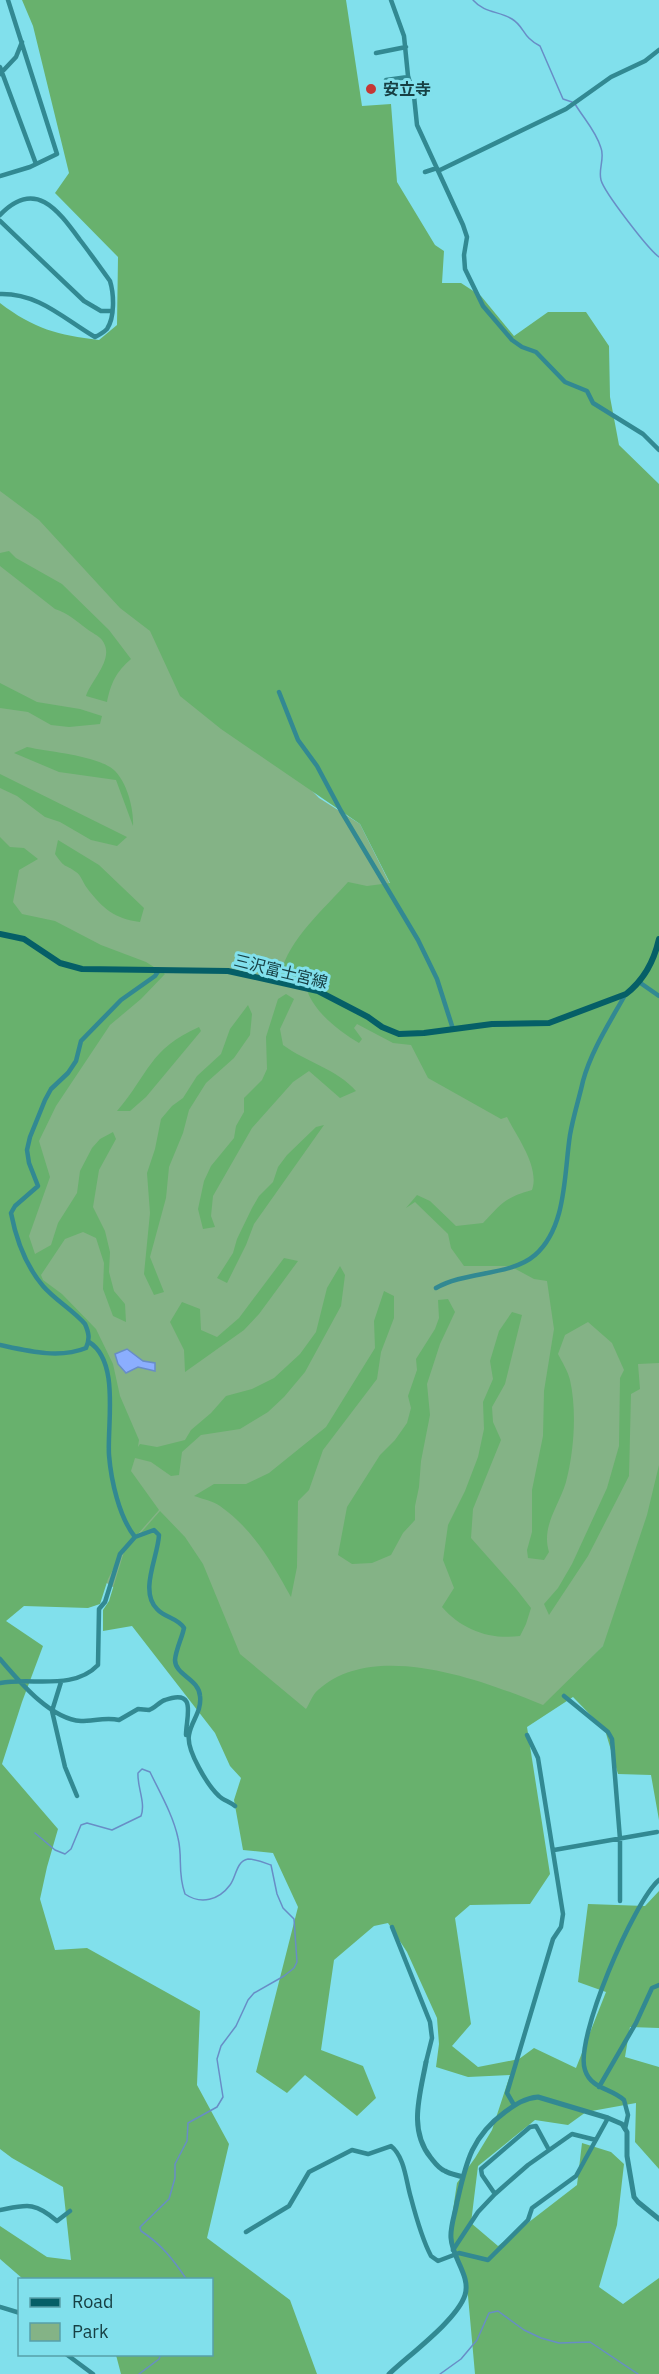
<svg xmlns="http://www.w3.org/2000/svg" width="659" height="2374" font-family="'IBM Plex Sans','Noto Sans JP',sans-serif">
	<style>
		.green { fill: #84b386 }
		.forest { fill: #68b16d }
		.water { fill: #8baefe; stroke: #688dc6; stroke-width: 1.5 }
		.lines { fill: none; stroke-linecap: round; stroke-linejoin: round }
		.stream { stroke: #688dc6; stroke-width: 1.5 }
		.minor { stroke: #328992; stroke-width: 4.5 }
		.tertiary { stroke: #328992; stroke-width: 5 }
		.secondary { stroke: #055f67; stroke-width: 6 }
		.poi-dot { fill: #c53735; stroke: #81e0ec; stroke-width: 2 }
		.labels { text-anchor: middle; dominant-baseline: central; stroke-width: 6; stroke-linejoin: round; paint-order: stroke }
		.poi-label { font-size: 16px; font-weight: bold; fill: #174044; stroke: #81e0ec; text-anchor: start }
		.street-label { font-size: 16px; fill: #174044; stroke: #81e0ec }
	</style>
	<rect width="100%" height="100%" fill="#81e0ec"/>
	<path class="green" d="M0,467L319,798L360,824L390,884L607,1156L659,1311V1536L635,1613L541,1711L307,1712L102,1580L11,1359L0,917Z"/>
	<path class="forest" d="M22,0H346L362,106L391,104L397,182L435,245L444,251L442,283H461L481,296L514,336L548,312H586L609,346L610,397L619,445L659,484V1363L638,1364L640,1389L631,1394L629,1476L588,1556L549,1615L544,1604L558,1588L572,1564L607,1488L619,1446L620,1378L624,1370L612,1343L588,1322L565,1335L558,1354C562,1362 568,1371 570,1380C577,1411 574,1452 566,1482C559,1506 541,1526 549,1552L544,1560L528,1558L527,1550L532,1532V1490L543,1436L544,1391L554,1329L547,1281L534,1279L510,1266H464L451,1248L448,1234L415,1202L406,1208L417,1195L430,1201L456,1226L483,1223C502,1203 504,1198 532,1190C540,1167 517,1137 507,1117L501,1119L428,1078L411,1045L393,1043L357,1024L354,1028L362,1039L359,1043C339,1031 314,1012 307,990L287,983L281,973C288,940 326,907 348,882L367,886L390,883L360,824L221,729L180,696L150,631L120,608L39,520L0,491V303C34,329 58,335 99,340L117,325L118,257L55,193L69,173L33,26Z
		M9,551L16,558L62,584L109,630L131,659C116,672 111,683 107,702L86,696C91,680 116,658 102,640C99,636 91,632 87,629C76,621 68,613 55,609L0,566V553Z
		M0,683L37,702L80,709L102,716L100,724L69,727L51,725L28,712L0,708Z
		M27,747C50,752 90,755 110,767C126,777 134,808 133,826L116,780L59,772L14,753Z
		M0,774L127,837L117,846L91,840L60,822L45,817L17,796L0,788Z
		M0,837L10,847L24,848L38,859L19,870L13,902L22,914L55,921L101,945L146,962L165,974L141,999L110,1025L56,1106L39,1141L50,1177L29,1236L35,1254L51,1245L58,1223L77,1193L80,1171L92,1148L100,1139L113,1132L116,1139L99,1170L93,1207L105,1231L110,1252L109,1272L114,1291L125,1304L126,1322L113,1316L103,1289L104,1263L96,1238L83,1232L65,1239L41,1275L43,1280L62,1294L96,1329L113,1364L120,1396L139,1440L138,1447L140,1444L157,1447L185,1440L191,1430L211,1413L226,1396L252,1389L274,1378L300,1354L316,1332L327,1288L340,1266L345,1275L341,1306L305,1372L284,1397L268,1412L240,1429L201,1435L182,1452L179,1475L171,1476L151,1462L135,1458L131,1471L159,1510L122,1552L108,1579L100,1604L88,1608L24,1606L6,1621L43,1646L22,1702L2,1764L58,1829L47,1867L40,1899L55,1950L87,1948L200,2011L197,2085L229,2144L207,2238L290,2300L317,2374H121L116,2355L212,2354V2280L23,2279L0,2259V2226L47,2257L71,2260L63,2187L12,2158L0,2149Z
		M58,840L99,865L144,908L140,922C115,919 102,908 87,888C83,883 81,875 76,872C64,863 66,870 55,854Z
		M286,994L294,999L280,1029L283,1045C306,1062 337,1069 356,1091L340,1098L309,1071L293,1082L252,1128L213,1196L211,1216L215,1227L203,1229L198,1209L204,1181L211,1166L234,1138L236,1126L244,1112V1098L262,1080L267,1069L266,1037L278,999Z
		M248,1005L252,1014L250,1035L234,1058L206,1083L189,1110L183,1133L169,1167L166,1198L150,1257L164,1292L154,1295L144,1274L150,1213L147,1173L155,1149L161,1119L172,1106L183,1098L197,1076L221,1054L230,1029Z
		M199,1027L201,1031L146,1097L130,1111H117C149,1074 149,1049 199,1027Z
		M324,1125L254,1224L246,1245L227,1283L217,1278L233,1253L237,1239L252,1208L259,1196L273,1182L278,1167L287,1155L316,1127Z
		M284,1258L298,1261L259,1314L244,1330L185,1372L184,1350L170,1322L182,1302L200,1309L201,1330L217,1337L239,1318Z
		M384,1291L394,1296V1318L381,1352L377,1379L323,1450L309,1490L298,1501L297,1567L291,1597C272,1563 253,1529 220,1506C213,1501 203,1499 194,1496L214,1484H246L269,1473L326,1427L375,1348L374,1321Z
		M448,1299L455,1312L440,1344L427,1384L430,1415L421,1461L419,1487L415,1506V1520L403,1533L391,1555L372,1563L352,1564L338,1555L347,1507L380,1455L395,1440L407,1423L411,1408L408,1396L417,1370L416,1359L435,1329L439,1318L438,1300Z
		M512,1312L522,1315L505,1384L492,1407L493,1422L501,1440L473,1509L471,1538L517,1590L531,1608L526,1624L520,1636C490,1640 462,1630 442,1607L454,1588L443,1560L448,1525L465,1491L478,1457L484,1429L483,1402L493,1379L490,1361L499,1331Z
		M659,1465V1820L651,1775L618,1774L605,1730L573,1697L527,1727L550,1874L530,1904L470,1905L455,1918L471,2024L452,2046L478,2067L519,2059L534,2048L576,2068L606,1992L578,1982L588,1904L645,1906L659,1891V2028L630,2027L625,2057L659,2067V2169L635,2142L636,2103L586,2112L568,2125L535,2120L478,2166L471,2223L498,2246L577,2185L582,2143L611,2152L624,2164L617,2225L599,2287L623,2304L659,2278V2374H475L468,2296L450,2230L457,2183L475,2158L492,2130L510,2075L468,2077L436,2067L439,2044L437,2018L407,1952L388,1923L374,1926L334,1960L321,2050L363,2066L376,2098L357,2116L305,2075L287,2093L256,2072L298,1907L273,1853L243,1850L234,1800L241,1778L230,1766L215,1733L132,1626L103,1631V1610L109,1601L124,1552L160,1511L185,1537L203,1564L240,1654L306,1709C310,1703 312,1695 318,1690C374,1639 482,1680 543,1705L603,1646L647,1515Z"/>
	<path class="water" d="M127,1349L143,1361L155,1363V1371L138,1367L126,1373L118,1364L115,1354Z"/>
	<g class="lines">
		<path class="stream" d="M473,0C484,13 499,11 512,19C525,27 522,37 540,46L563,99L572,102
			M575,104C584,119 596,131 601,148C605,158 598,169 601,180C604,192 648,249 659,257
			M35,1833L55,1850L65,1854L71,1849L81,1825L87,1823L112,1830L141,1816C146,1803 137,1787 138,1773L142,1769L150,1772C160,1793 173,1815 178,1838C183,1858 177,1872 185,1894C201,1905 219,1900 230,1885C236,1878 236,1861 248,1859C255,1859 265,1863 271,1865L277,1894L283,1908L294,1919L297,1962L294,1968L284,1976L254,1993L248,2000L236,2026L221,2046L217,2059L223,2097L217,2107L188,2123L187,2141L175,2164V2178L169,2199L140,2227L141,2231C161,2244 173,2259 187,2280
			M139,2374L159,2359L161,2354
			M440,2374L461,2359L477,2340L489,2313L498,2311L524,2330L541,2338L559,2343L590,2342L638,2374"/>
		<path class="minor" d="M391,0L404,36L408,76L414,96L417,125L463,225L467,237L464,255L465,269L483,306L512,340L522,347L536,352L565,382L587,391L593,403L643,434L659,450
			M376,53L406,47
			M0,67L36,164
			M0,74L16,57L22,42
			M386,80L408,77
			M438,171L566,109L611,77L645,61L659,50
			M425,172L437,168
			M0,176L30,167L57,154L8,0
			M0,215C35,178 58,210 80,240C90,253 100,267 110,281C114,294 115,317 107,329C104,332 99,335 95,337C64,319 39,293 0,294
			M0,221L84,301L101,311H111
			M279,692L298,740L317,766L341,811L418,940L437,979L453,1029
			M639,982L659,996
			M436,1288C465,1271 511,1276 535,1255C567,1227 564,1173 570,1135C573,1117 579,1099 583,1081C591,1051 610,1022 625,995
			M89,1342C120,1361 107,1424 109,1455C111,1480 119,1517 135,1537
			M0,1345C28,1351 59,1359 86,1348C90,1339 89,1333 85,1324C73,1310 55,1300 43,1286C26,1266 16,1239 11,1213L15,1206L38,1186L29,1163L27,1150L30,1137L45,1100L51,1089L68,1073L76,1061L81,1041L121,1000L155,976L159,970
			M0,1659C19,1681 50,1719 81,1721C94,1721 106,1717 119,1720L138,1709L149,1710C155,1708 159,1702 165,1700C198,1688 186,1717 186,1735
			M61,1682L52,1711L65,1767L77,1796
			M0,1683C32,1677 73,1691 98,1665L99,1609L105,1602L120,1554L135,1537L154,1530L159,1535C158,1557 139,1591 157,1609C165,1618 178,1618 184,1628C182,1638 176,1649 175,1660C175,1675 199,1679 200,1696C202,1712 191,1721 189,1735C186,1750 208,1786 219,1796C223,1800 230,1802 235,1806
			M564,1696L608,1732L612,1739L620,1839V1901
			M554,1850L657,1832
			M392,1927L430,2022L432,2038L426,2062
			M599,2087L636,2023L652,1988L659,1985
			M514,2105L507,2093L553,1939L561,1927L563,1914L538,1758L527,1735
			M625,2129L628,2115L624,2100C611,2088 591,2089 585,2070C574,2040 634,1901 659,1880
			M495,2194L482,2175L481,2169L530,2127L536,2126L549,2150
			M0,2210C26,2205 34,2201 57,2221L70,2211
			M246,2232L289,2206L309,2172L352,2150L368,2154L391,2146C405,2157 406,2182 411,2198C416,2217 422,2239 431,2256L438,2261L459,2253L488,2260L528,2220L532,2208L576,2176L608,2118
			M453,2250L478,2212L495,2194L528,2165L572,2134L596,2140
			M0,2307L20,2313
			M66,2354L93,2374"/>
		<path class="tertiary" d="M426,2062C420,2095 408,2130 431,2158C435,2163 439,2169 445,2171C450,2174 457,2175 463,2177
			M389,2374C409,2355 457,2320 465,2295C471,2276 452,2258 451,2238C450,2227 455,2214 457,2202C466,2163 471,2137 505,2112C516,2104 525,2098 538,2097L608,2118L622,2124L627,2132V2156L634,2197L638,2202L659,2219"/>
		<path class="secondary" d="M0,934L24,939L60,963L82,969L228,971L318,991L368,1017L382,1027L399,1034L424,1033L492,1024L549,1023L626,994C644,980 654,961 659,939"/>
	</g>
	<circle class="poi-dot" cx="371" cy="89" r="6"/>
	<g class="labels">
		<g class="poi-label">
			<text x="383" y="89">安立寺</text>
		</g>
		<g class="street-label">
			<text transform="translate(281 971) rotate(14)">三沢富士宮線</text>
		</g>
	</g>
	<rect x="18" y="2278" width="195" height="78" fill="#81e0ec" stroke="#57a0a9" stroke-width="1.5"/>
	<rect x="30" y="2298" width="30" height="9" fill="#055f67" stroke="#57a0a9" stroke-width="1.5"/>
	<text x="72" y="2308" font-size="18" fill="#174044">Road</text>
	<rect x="30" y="2323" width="30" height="18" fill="#84b386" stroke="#57a0a9" stroke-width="1.5"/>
	<text x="72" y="2338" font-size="18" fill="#174044">Park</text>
</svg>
